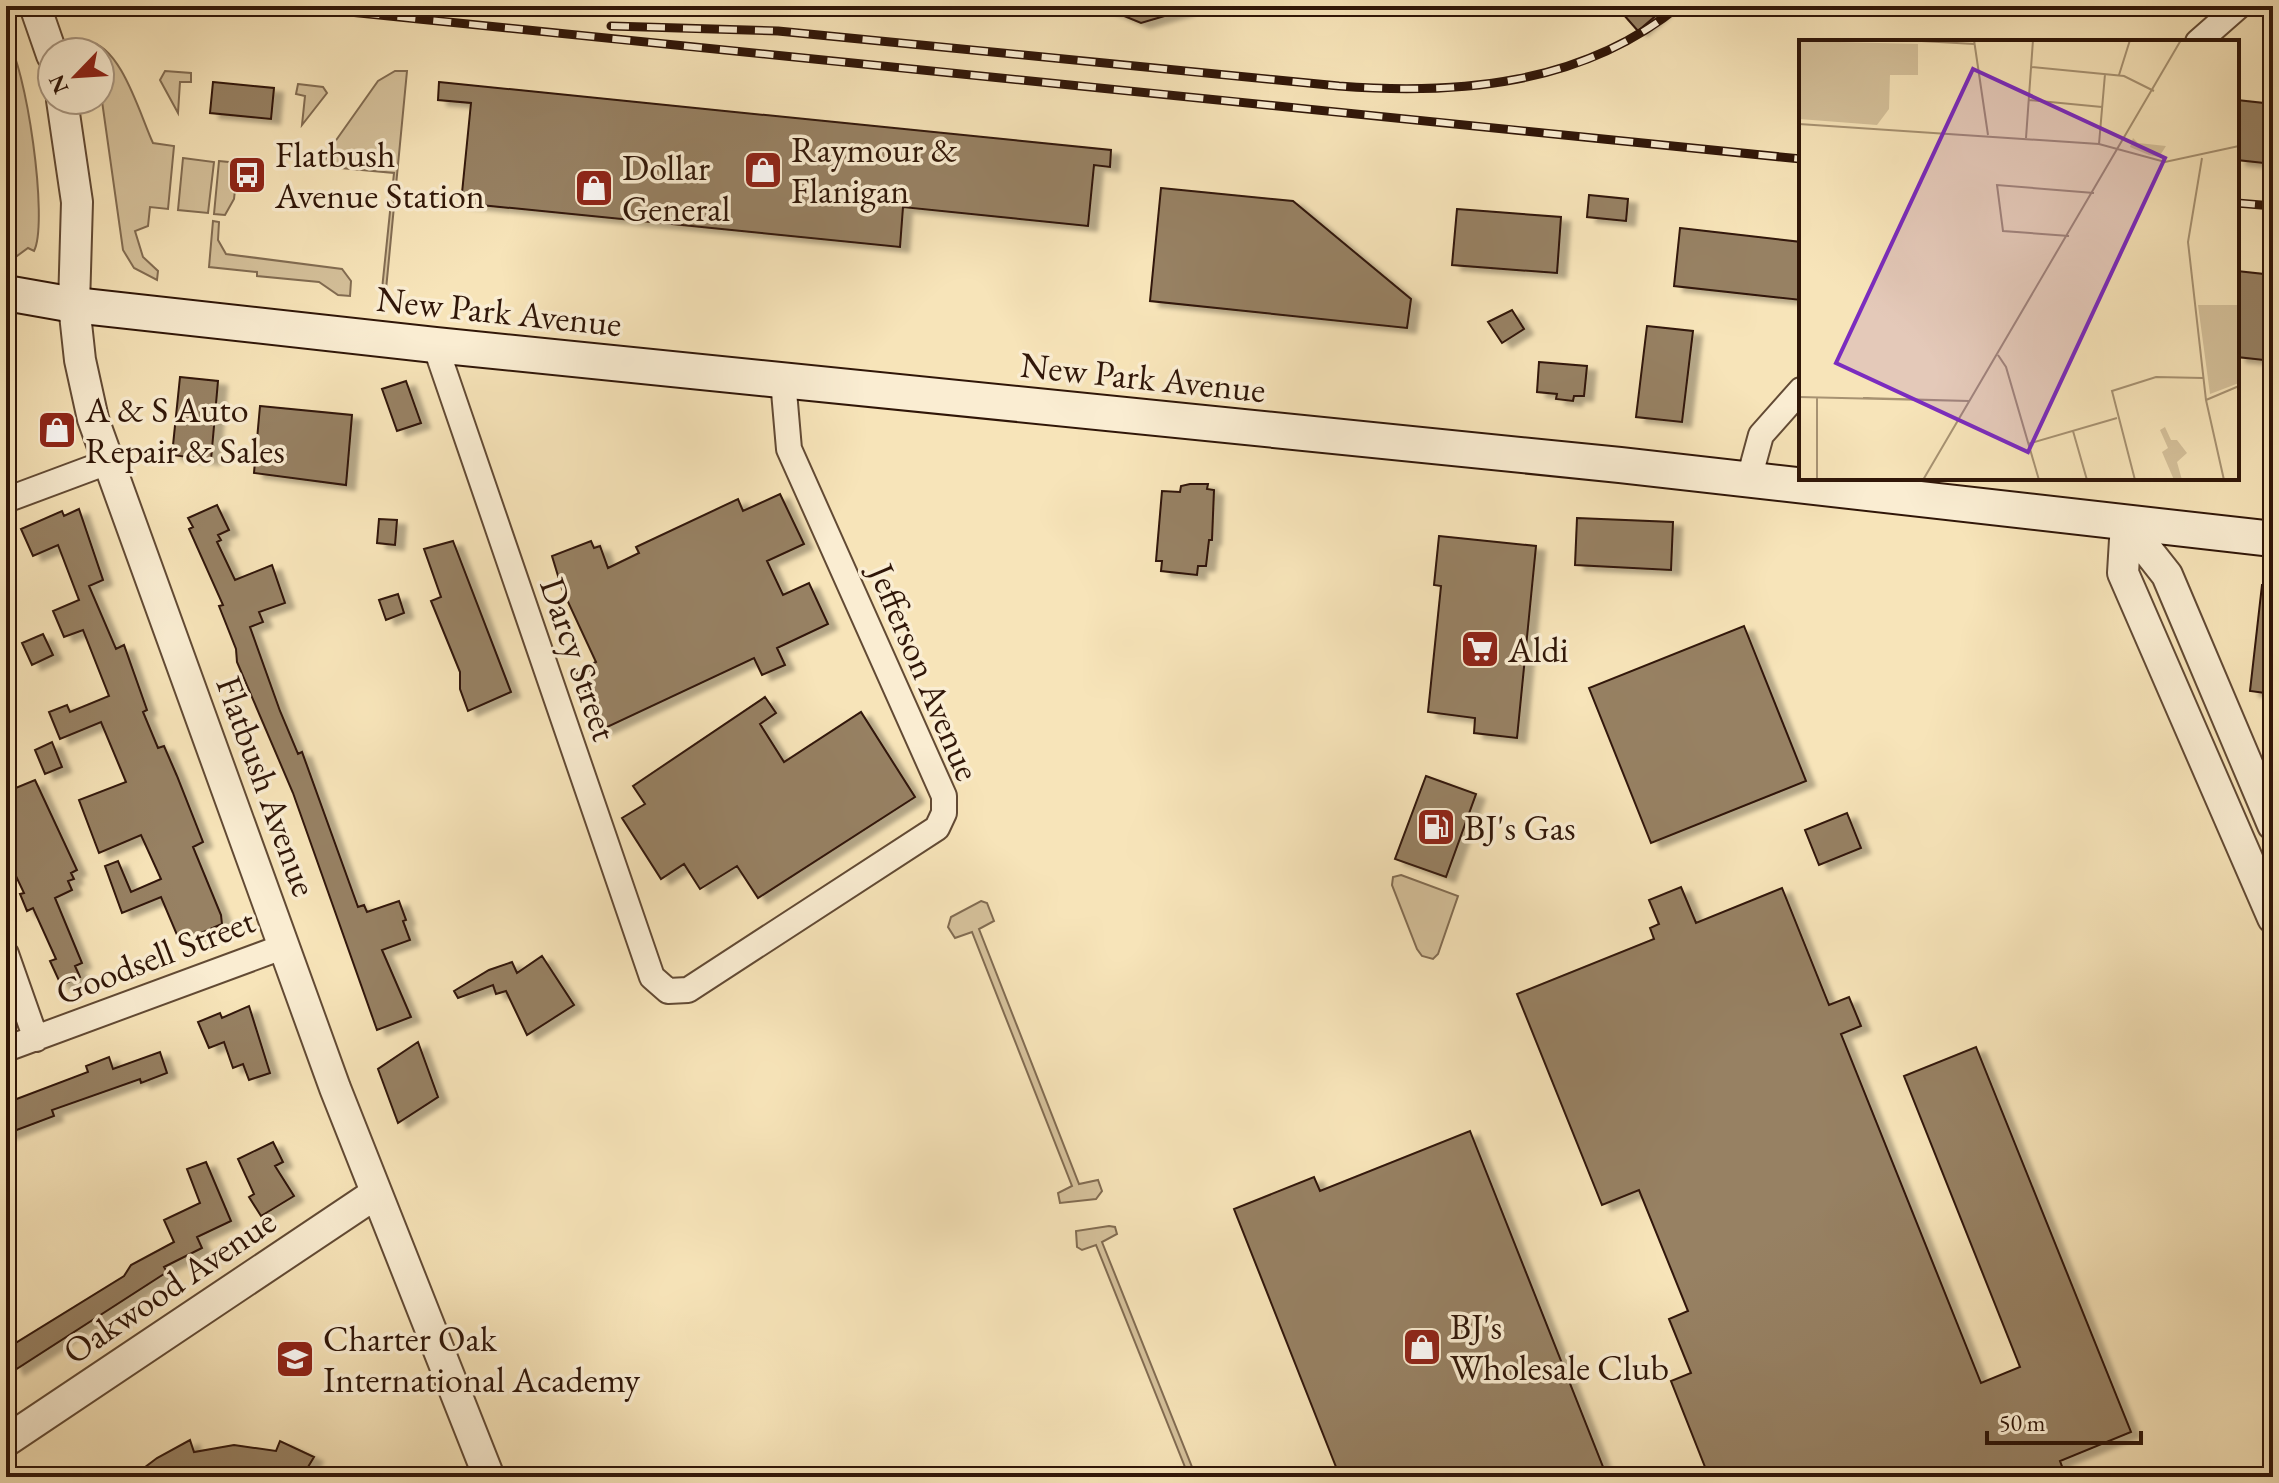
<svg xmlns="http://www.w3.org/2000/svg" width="2279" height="1483" font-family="'EB Garamond',serif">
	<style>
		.green { fill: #d5c19b; stroke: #826c52; stroke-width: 2 }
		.building { fill: #978164; stroke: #301608; stroke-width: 2; filter: url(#shadow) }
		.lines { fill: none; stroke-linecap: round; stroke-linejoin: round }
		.minor-casing { stroke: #624a34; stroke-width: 28 }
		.tertiary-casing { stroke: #624a34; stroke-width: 34 }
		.secondary-casing { stroke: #301608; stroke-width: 38 }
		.minor { stroke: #faedd2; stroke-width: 24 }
		.tertiary { stroke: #faedd2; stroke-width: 30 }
		.secondary { stroke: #faedd2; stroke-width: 34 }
		.rail-casing { stroke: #301608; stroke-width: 9 }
		.rail { stroke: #faedd2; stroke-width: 6; stroke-dasharray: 18; stroke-linecap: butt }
		.labels { text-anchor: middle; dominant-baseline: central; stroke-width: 7; stroke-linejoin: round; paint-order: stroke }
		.poi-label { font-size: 36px; fill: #301608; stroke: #faedd2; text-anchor: start }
		.street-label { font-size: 36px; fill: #301608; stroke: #faedd2 }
		.inset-road { fill: none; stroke: #a79272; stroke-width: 2 }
		.view { fill: #7b2cbf; fill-opacity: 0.15; stroke: #7b2cbf; stroke-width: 4 }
		.inset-edge { fill: none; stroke: #301608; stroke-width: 4 }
	</style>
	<defs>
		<filter id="shadow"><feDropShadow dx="9" dy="5" stdDeviation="2" flood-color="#0004"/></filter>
	</defs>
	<rect width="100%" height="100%" fill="#f7e4b9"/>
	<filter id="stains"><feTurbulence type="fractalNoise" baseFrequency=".0025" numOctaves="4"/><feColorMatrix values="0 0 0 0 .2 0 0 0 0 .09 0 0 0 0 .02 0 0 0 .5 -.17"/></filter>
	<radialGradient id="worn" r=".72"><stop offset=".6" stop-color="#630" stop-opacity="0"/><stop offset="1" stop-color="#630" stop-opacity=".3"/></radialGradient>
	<path class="green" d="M6,38C26,63 49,222 34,251L28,248L6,264Z
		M89,42C121,46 140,115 153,143L174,146L168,209L150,207L148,226L135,231L143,257L158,271L157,280L134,268L123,250L100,87V52H91Z
		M165,71L191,73V82H180L178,113L160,80Z
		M395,71H407L385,300L381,299L394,173L298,164L299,157L323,160L329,157L327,153L378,81Z
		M298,84L323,87L327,93L302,125L305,96L296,94Z
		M183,158L214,162L208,213L178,210Z
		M219,161L238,163L234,199L225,215L214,214Z
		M213,221L219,222L218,240L226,254L342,269L351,281L350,296L338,295L319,282L257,276V272L209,267Z
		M1401,875L1458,896L1438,954L1433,959L1422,956L1417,949L1392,885L1393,877Z
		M981,901L987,903L994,921L979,929L1079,1184L1098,1180L1102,1191L1096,1199L1060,1203L1058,1193L1072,1186L972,932L955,938L948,927L951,917Z
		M1109,1226L1115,1227L1117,1234L1102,1242L1196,1477H1189L1096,1245L1082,1250L1077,1247L1076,1231Z"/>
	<path class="building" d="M1100,6H1184L1185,10L1141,23Z
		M1616,6H1667L1638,31Z
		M213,82L274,88L271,119L210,113Z
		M439,82L1111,150L1110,167L1094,165L1088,226L903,207L900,247L461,203L471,103L438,100Z
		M2237,100L2273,104V164L2237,160Z
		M1161,188L1293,201L1411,299L1407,328L1150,301Z
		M1589,195L1628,199L1626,221L1587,217Z
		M1457,209L1561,217L1557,273L1452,265Z
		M1680,228L1801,242V300L1674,286Z
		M2237,271L2273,275V361L2237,357Z
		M1512,310L1524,329L1502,343L1488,322Z
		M1647,326L1693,331L1682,422L1636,417Z
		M1539,362L1587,366L1584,396H1574L1573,401L1556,399L1557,394L1537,392Z
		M180,377L218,381L211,460L172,455Z
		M406,381L421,423L397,431L382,389Z
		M260,406L352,415L346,485L254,473Z
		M1190,484H1208L1207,489L1214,490L1212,540H1209L1206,566H1198L1197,575L1161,571L1162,561H1156L1162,491L1180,492L1181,486Z
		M780,494L804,544L767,561L783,595L809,583L828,624L777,648L785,665L762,675L754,658L603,729L576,671L596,662L562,589L552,556L591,541L594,548L600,546L608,568L639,553L636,547L738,499L743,511Z
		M217,505L229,530L218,535L221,540L217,542L235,580L272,565L285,603L259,612L263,622L250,627L280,711L298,754L302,752L358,907L364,905L367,912L399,901L406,920L403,921L410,940L382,950L411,1017L377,1030L293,793L237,662L236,649L219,606L223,605L189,529L193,527L188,518Z
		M79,509L103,580L89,586L116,649L124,645L147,710L143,712L158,748L164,746L177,776L203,842L193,847L221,915L222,924L180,942L161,897L122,913L105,866L118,861L131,892L161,879L141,835L99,853L79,800L126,782L101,722L60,739L49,712L67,705L70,712L109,696L83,630L64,637L53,611L79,600L58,545L33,556L21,529L62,511L64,516Z
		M1577,518L1673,522L1671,570L1575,565Z
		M379,519L397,520L395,545L377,543Z
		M1439,536L1536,546L1517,738L1474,733L1475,718L1428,712L1441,586L1434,585Z
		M453,541L511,692L468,711L460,689V672L431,601L441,597L424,549Z
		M2262,585L2273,586V694L2250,691Z
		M398,594L404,613L386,620L379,600Z
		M1744,626L1806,781L1651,843L1589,688Z
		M43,634L53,655L32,665L22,643Z
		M765,697L776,713L760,724L784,762L861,712L915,797L758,898L737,866L700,889L684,864L661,879L622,818L645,804L633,786Z
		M52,742L62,767L45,774L35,750Z
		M1426,776L1476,794L1446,877L1395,859Z
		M35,780L77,870L71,873L74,879L68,881L72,890L55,898L82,963L75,966L80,977L61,985L50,961L56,959L33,908L27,911L20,894L24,893L6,855V792Z
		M1847,813L1861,848L1819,865L1805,830Z
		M1681,887L1696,923L1782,888L1829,1005L1849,997L1861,1026L1841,1034L1981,1383L2020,1367L1904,1076L1976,1047L2131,1432L2060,1461L2066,1477H1709L1671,1381L1691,1373L1669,1319L1688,1311L1639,1190L1602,1205L1517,994L1654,939L1650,928L1659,924L1649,900Z
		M542,956L574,1005L527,1035L506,991L496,994L493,985L458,998L454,991L489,970L512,962L517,973Z
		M249,1006L270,1073L249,1080L243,1064L233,1068L224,1042L209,1048L198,1022L220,1013L222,1018Z
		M418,1042L438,1097L398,1123L378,1069Z
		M160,1052L167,1073L141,1083L140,1079L52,1110L54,1116L6,1134V1103L88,1072L86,1066L109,1057L113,1069Z
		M1470,1131L1607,1477H1340L1234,1209L1314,1177L1320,1191Z
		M273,1142L283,1162L275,1166L294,1196L261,1216L249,1197L254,1194L238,1159Z
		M206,1162L231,1221L197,1237L202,1248L164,1267L167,1272L15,1370L6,1349L124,1276L131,1265L174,1242L164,1220L200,1203L187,1169Z
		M190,1440L194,1452L234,1445L276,1451L280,1441L314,1457L302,1477H132L157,1458Z"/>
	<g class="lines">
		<defs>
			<path id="minor" d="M2198,42L2239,6
				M435,345L652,977L668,991L688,990L937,828L944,813V796L789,449L783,380
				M1749,479L1761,435L1801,390
				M6,500L108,462
				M6,954L36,1039
				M6,1049L285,946"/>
			<path id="tertiary" d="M35,6L52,55
				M62,100L77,202L74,305L80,360L93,419L335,1088L489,1477
				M2126,523L2123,573L2273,918
				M2126,523L2167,575L2273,825
				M6,1441L375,1194"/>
			<path id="secondary" d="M6,293L74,305L435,345L1620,465L2273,539"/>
		</defs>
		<use href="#minor" class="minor-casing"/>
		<use href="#tertiary" class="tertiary-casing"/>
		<use href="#secondary" class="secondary-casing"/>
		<use href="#minor" class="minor"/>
		<use href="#tertiary" class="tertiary"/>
		<use href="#secondary" class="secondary"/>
		<defs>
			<path id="rail" d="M290,6L1801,159
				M611,26L778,31L1339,86C1459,95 1582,85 1679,6
				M2237,203L2273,206"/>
		</defs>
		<use href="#rail" class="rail-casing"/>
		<use href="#rail" class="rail"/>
	</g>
	<defs>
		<symbol id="shop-square" viewBox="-11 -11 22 22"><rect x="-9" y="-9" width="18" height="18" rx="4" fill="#8f2418" stroke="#faedd2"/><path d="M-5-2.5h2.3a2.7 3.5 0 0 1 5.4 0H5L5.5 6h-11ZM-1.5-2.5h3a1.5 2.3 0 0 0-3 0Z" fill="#fff"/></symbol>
		<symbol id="bus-square" viewBox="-11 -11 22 22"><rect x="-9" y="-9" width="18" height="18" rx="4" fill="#8f2418" stroke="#faedd2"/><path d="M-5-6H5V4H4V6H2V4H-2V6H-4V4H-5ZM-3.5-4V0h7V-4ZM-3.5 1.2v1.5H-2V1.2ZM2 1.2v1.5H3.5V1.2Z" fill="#fff"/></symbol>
		<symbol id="supermarket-square" viewBox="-11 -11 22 22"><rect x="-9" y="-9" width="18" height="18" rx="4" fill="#8f2418" stroke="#faedd2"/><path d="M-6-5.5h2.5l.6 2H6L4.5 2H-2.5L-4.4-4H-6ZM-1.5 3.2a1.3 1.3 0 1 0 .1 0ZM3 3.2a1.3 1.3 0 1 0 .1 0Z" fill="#fff"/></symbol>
		<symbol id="fuel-square" viewBox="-11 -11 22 22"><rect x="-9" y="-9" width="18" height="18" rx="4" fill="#8f2418" stroke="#faedd2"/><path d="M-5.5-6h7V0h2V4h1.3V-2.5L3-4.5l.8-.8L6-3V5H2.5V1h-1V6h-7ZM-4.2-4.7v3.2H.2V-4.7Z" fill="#fff"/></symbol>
		<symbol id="school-square" viewBox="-11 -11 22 22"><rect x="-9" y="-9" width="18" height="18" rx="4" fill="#8f2418" stroke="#faedd2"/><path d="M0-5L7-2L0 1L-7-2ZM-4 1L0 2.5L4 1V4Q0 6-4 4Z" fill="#fff"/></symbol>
	</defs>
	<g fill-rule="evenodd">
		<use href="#shop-square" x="741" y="148" width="44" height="44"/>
		<use href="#bus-square" x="225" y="153" width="44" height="44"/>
		<use href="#shop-square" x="572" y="166" width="44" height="44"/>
		<use href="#shop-square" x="35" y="408" width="44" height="44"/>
		<use href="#supermarket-square" x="1458" y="627" width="44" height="44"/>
		<use href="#fuel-square" x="1414" y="805" width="44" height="44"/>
		<use href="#shop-square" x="1400" y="1325" width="44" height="44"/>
		<use href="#school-square" x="273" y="1337" width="44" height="44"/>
	</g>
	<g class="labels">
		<g class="poi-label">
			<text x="791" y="149">Raymour &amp;<tspan x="791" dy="41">Flanigan</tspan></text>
			<text x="275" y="154">Flatbush<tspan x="275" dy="41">Avenue Station</tspan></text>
			<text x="622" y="167">Dollar<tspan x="622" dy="41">General</tspan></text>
			<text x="85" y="409">A &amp; S Auto<tspan x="85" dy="41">Repair &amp; Sales</tspan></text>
			<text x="1508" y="649">Aldi</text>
			<text x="1464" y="827">BJ's Gas</text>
			<text x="1450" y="1326">BJ's<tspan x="1450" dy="41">Wholesale Club</tspan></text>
			<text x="323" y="1338">Charter Oak<tspan x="323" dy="41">International Academy</tspan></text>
		</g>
		<g class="street-label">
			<text transform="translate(499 311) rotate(6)">New Park Avenue</text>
			<text transform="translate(1143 377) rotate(6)">New Park Avenue</text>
			<text transform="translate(579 659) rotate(71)">Darcy Street</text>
			<text transform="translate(925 672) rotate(67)">Jefferson Avenue</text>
			<text transform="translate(267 786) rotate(70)">Flatbush Avenue</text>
			<text transform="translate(155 956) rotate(-21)">Goodsell Street</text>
			<text transform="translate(169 1286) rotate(-34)">Oakwood Avenue</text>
		</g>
	</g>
	<g transform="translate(1799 40)">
		<rect width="440" height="440" fill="#f7e4b9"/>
		<path d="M0,1L119,4V35H91L90,69L78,85L0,79ZM334,98L339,103L367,106L360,117L350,115L331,107ZM399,265H440V343L411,354ZM366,387L372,400H378L388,413L378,422L383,440H375L363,412L369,408L361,390Z" fill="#d5c19b"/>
		<path class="inset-road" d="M105,0L175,4M175,0L189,95M233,27L325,36L355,51M320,35L331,0M230,60L303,67M0,84L300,104L366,122L440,106M227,98L234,0M300,104L306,34M403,118L389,202L407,360L425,440M270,196L204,191L198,145L295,153M199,315L207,327L240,440M0,357L170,361M18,358V440M64,358L170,361M407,360L440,346M274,391L288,440M229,404L318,378M124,440L382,0M336,440L313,351L357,337L404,338"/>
		<path class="view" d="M174,29L366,118L229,412L37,323Z"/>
		<rect width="440" height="440" class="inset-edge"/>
	</g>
	<rect width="2279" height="1483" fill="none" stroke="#f7e4b9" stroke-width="32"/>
	<rect x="8" y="8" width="2263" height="1467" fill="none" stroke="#301608" stroke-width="4"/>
	<rect x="16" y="16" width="2247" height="1451" fill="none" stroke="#301608" stroke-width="2"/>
	<g transform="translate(76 76) rotate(245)"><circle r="38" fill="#faedd2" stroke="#a99781" stroke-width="2"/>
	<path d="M0-6L14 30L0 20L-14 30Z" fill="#8f2418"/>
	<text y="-12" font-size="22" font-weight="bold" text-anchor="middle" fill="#301608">N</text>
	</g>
	<path d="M1987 1431v12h154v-12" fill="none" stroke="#301608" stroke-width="4"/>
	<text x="1999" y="1431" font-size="24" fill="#301608" stroke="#faedd2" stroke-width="6" paint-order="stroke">50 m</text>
	<rect width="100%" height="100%" filter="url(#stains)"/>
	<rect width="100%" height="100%" fill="url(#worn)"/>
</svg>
